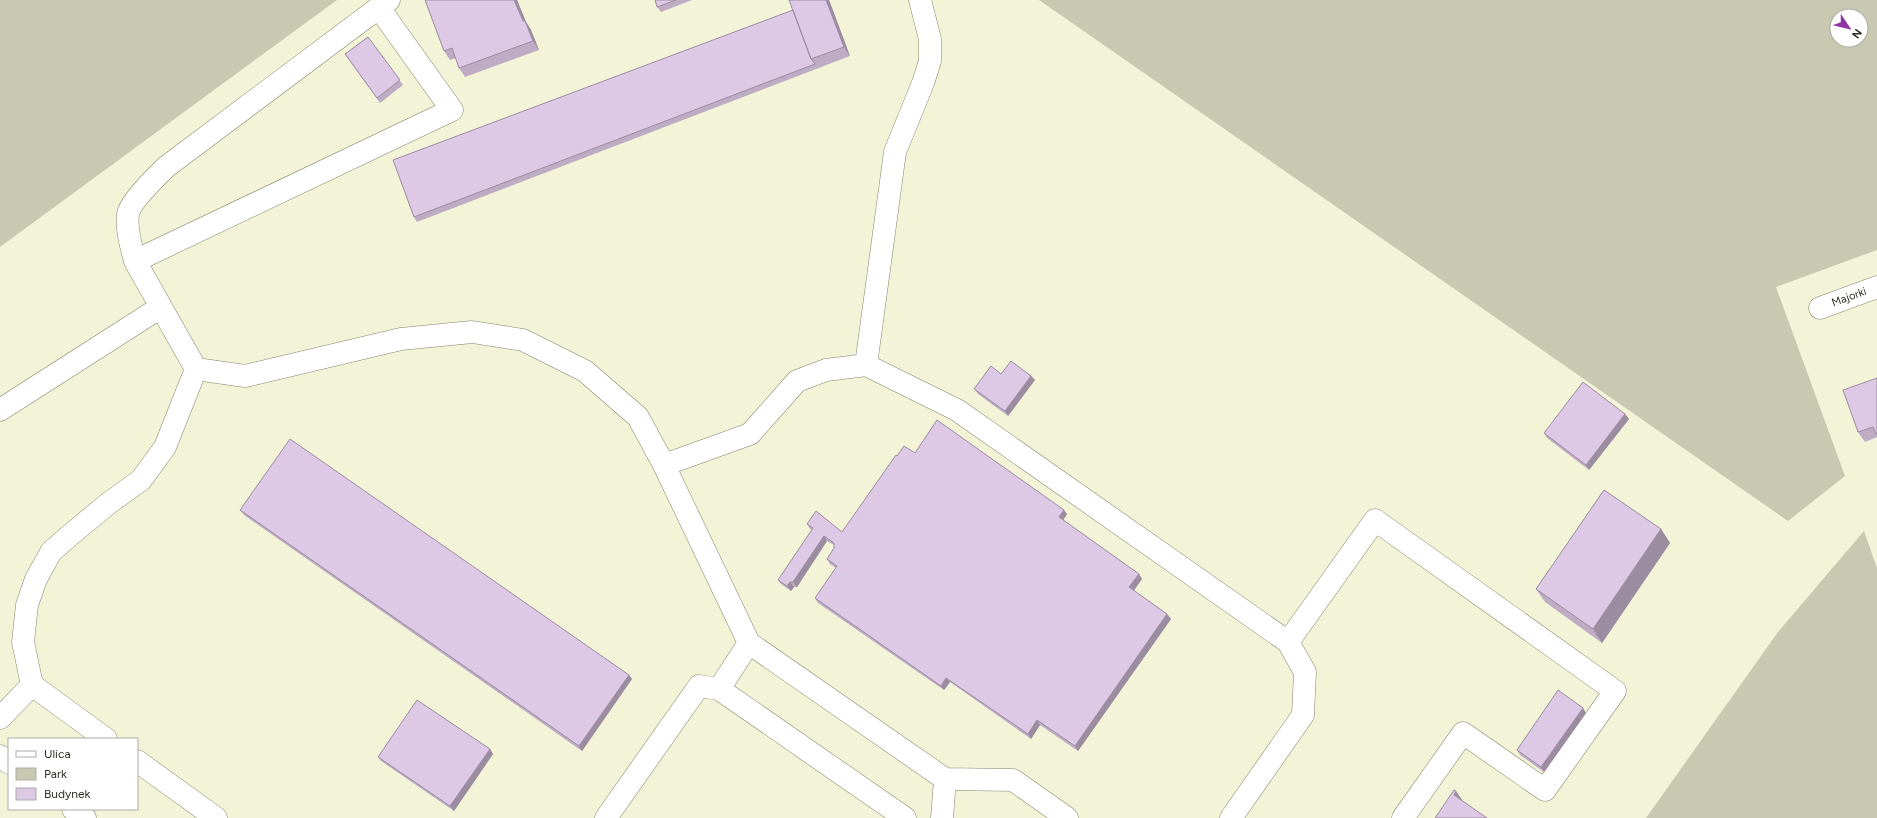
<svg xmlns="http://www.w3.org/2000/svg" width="1877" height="818" font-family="Figtree,sans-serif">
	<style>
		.green { fill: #c8c9b0; fill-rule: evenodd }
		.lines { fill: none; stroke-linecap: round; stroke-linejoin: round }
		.minor-casing { stroke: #83846b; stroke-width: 23 }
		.minor { stroke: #fff; stroke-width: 22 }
		.wall { fill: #beacc5 }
		.shaded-wall { fill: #9b8ca0 }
		.building { fill: #ddc8e5; stroke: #9b8ca0 }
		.labels { text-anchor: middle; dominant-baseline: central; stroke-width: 3; stroke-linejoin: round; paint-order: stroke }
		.street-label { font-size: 11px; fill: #2e2f24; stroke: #fff }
	</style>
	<rect width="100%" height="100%" fill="#f3f4d7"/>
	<path class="green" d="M0,0H337L0,247Z
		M1039,0H1877V250L1776,287L1845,476L1788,521ZM1837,16H1861V40H1837Z
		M1864,531L1877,568V818H1646L1778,632Z"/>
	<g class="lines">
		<defs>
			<path id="minor" d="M135,261C131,246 126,229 128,214C130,202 157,176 166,167L389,0
				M1820,308L1877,287
				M866,365L957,410L1288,642L1305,672L1303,715L1231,818
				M196,369L245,376L401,339L472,332L523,340L585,371L638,417L664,465L749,643L719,689L905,818
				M196,369L135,261L452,110L379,8
				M0,410L161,307
				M664,465L750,434L797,381L826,370L866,365L895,152L923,83L930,61V39L920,0
				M1288,642L1375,520L1615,691L1545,790L1463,733L1403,818
				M749,643L945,779L1013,780L1067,818
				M0,718L32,685
				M106,739L32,685L23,642L27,605L36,579L51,552L69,536L109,503L141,480L165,447L196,369
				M0,756L9,763
				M137,761L216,818
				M73,809L85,818
				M606,818L699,686L719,689
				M942,818L945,779"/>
		</defs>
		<use href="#minor" class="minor-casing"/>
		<use href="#minor" class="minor"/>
	</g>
	<path class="wall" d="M425,0H517L526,22L531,30L539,50L465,77L459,68L456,58L450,60L444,51Z
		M655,0H692L661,12L657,7Z
		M829,0L850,56L417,222L414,217Z
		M368,37L403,85L380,103L345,54Z
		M1001,374L1031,376L1035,380L1008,416L978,394L974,389Z
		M1877,378V437L1865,442L1858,432Z
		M1625,414L1629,419L1589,470L1547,438L1544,433Z
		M915,453L1067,514L1063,520L1139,574L1142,579L1134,591L1167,614L1171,619L1078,751L1040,725L1031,739L950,682L944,690L818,603L815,598L836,568L830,564L827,559L834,548V545L827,541L797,587H794L791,591L781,584L778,580L812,530L810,529L807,524L842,532L897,456Z
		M240,510L629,675L632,679L582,751L244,515Z
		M1661,529L1670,543L1602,643L1545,602L1536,589Z
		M1586,713L1544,772L1520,755L1517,750Z
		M490,749L493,754L454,811L381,761L378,757Z"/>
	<path class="shaded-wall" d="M514,0H517L526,22L531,30L539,50L533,41L523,21Z
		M826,0H829L850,56L844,47Z
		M1031,376L1035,380L1008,416L1005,411Z
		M1625,414L1629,419L1589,470L1586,465Z
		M1064,510L1067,514L1062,522L1059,517Z
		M1661,529L1670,543L1602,643L1593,629Z
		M824,536L827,541L797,587L793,582Z
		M1139,574L1142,579L1132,592L1129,587Z
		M790,582L794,587L791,591L787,586Z
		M1167,614L1171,619L1078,751L1075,746Z
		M629,675L632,679L582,751L579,746Z
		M946,678L950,682L944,690L941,686Z
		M1583,708L1586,713L1544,772L1541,767Z
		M1037,720L1040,725L1031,739L1028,734Z
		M490,749L493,754L454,811L450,806Z
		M1456,791L1463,801L1454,795Z"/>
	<path class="building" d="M425,0H514L523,21H525L533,41L459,68L452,48L444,51Z
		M655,0H676L657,7Z
		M789,0H826L844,47L811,59Z
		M793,10L811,59L815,64L414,217L393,160Z
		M368,37L400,80L377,98L345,54Z
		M1011,361L1031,376L1005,411L974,389L991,366L1001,374Z
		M1877,378V434H1876L1873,427L1858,432L1843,390Z
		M1583,382L1625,414L1586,465L1544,433Z
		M937,420L1064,510L1059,517L1139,574L1129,587L1167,614L1075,746L1037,720L1028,734L946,678L941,686L815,598L837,566L827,559L834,548V543L824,536L793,582H790L787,586L778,580L813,528L807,524L816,511L842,532L896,455L897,456L904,446L915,453Z
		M290,439L629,675L579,746L240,510Z
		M1604,490L1661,529L1593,629L1536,589Z
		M1558,690L1583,708L1541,767L1517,750Z
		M417,700L490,749L450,806L378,757Z
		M1454,790L1456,791L1454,795L1487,818H1435Z"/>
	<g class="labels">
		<g class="street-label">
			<text transform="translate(1849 297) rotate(-20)">Majorki</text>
		</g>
	</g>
	<rect x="8" y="738" width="130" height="72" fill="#ffffff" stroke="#abaca7"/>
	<rect x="16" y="751" width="20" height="6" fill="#ffffff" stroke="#abaca7"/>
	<text x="44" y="758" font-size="12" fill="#2e2f24">Ulica</text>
	<rect x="16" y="768" width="20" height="12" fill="#c8c9b0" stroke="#abaca7"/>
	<text x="44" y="778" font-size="12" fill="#2e2f24">Park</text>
	<rect x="16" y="788" width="20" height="12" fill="#ddc8e5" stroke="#abaca7"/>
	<text x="44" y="798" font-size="12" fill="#2e2f24">Budynek</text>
	<g transform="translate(1849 28) rotate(125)"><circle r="19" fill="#ffffff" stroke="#abaca7"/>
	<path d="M0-3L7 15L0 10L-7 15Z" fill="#8b36a4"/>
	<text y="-6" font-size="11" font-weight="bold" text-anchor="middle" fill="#2e2f24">N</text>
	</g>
</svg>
